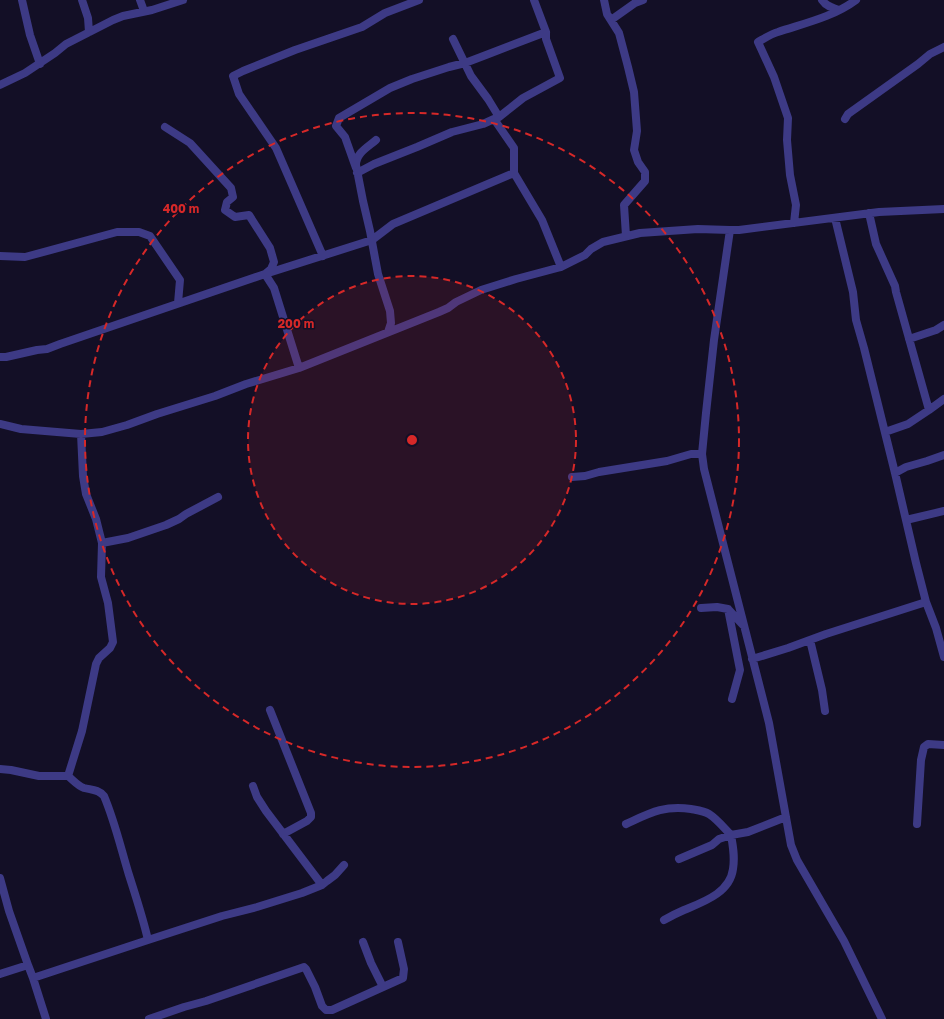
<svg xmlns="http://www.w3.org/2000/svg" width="944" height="1019" font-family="'Golos Text',sans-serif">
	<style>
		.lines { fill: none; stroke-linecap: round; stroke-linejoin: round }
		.minor { stroke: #3d3a85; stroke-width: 8 }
		.ring { fill: none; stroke: #d62828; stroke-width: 2; stroke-dasharray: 7 5 }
		.centre { fill: #d62828; stroke: #130f26; stroke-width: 2 }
		.ring-label { font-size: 12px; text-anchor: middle; font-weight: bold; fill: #d62828; stroke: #130f26; stroke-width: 3; stroke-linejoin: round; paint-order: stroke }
	</style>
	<rect width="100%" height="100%" fill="#130f26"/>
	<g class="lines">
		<path class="minor" d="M22,0L30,35L40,64
			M82,0L88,18L89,32
			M140,0L144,11
			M604,0L607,14L619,33L628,67L634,92L637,131L634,150L638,162L645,172V181L624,205L626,236
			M822,0C826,6 832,8 839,10
			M611,20L635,3L643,0
			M453,39L471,76L488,99L499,117L494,119
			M0,85L25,73L55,53L66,44L113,20L123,16L152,10L183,0
			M499,117L523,98L560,78L546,39V32L534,0
			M845,119L848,114L918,64L930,54L944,47
			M165,127L190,143L231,188L233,197L227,202L225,210L235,217L249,215L270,248L274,262L271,269L265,274L274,288L299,368
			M376,140C368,147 356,153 356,165L363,201L370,231L375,258L378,274L390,311L391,323L388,332
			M356,168L345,137L336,126L339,118L390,88L412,79L449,67L465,63L486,55L546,32
			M357,173L374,164L417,147L452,132L483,124L494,119L514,148V173
			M869,213L876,244L895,286L896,292L929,410
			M794,223L796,205L790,175L787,140L788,118L774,77L758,42C765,38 771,34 778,32C805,23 833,17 856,0
			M730,230L714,340L706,413L702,454L704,469L769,723L791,845L797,860L844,941L882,1019
			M0,256L25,257L117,232H139L150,236L180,280L178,303
			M323,256L276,148L239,94L233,76L243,71L295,50L362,27L385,13L419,0
			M909,339L936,330L944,325
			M0,357H6L37,350L47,349L60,344L265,274L372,240L393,224L514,173L542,220L561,267
			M0,424L21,429L81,434L83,476L86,494L96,519L102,543L101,577L108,603L113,642L110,648L99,658L96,664L82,731L68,776
			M885,432L908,424L929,410L944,399
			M81,434L102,432L127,425L157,414L215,396L246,384L299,368L439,312L448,308L456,302L481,290L516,279L561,267L585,255L591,249L603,242L640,233L698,229L730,230H739L879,212L944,209
			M895,473L906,467L927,461L944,455
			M572,477L585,476L599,472L667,461L691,454H702
			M906,520L944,511
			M102,543L128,538L166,525L179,519L186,514L218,497
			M926,602L936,628L944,657
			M701,608L717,607L728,609L743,625
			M728,609L740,670L732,699
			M810,640L822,690L825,711
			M752,659L788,648L826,634L926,602L916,563L895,473L864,348L856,320L853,292L835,218
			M270,710L311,813V817L307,821L283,834
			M0,769L11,770L39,776H68C73,780 78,786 84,788C91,790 98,789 104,796C115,822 121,849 129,875C136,897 143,918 148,940L33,978
			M253,786L257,797L266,811L322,885
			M626,824C650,813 664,805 691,809C696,810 704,811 709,814C717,819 724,828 731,835L748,832L786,817
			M917,824L921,760L924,747L928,744L944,745
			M0,878L9,911L28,965
			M664,920C671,916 677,913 684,910C703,902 730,893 733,869C735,857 733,846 731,835L719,839L712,845L679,859
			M148,940L222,916L257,907L302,893L322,885L327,881L335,875L344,865
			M363,942L371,963L383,987
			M0,974L28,965L33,978L46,1019
			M149,1019L184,1007L206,1001L304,967L306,969L315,987L322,1006L326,1010H332L403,978L404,969L398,942"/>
	</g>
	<circle cx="412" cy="440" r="164" fill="#d62828" fill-opacity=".12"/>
	<g class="ring">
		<circle cx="412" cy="440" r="164"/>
		<circle cx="412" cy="440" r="327"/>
	</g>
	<circle cx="412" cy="440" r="6" class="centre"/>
	<g class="ring-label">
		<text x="181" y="213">400 m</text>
		<text x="296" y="328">200 m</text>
	</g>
</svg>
